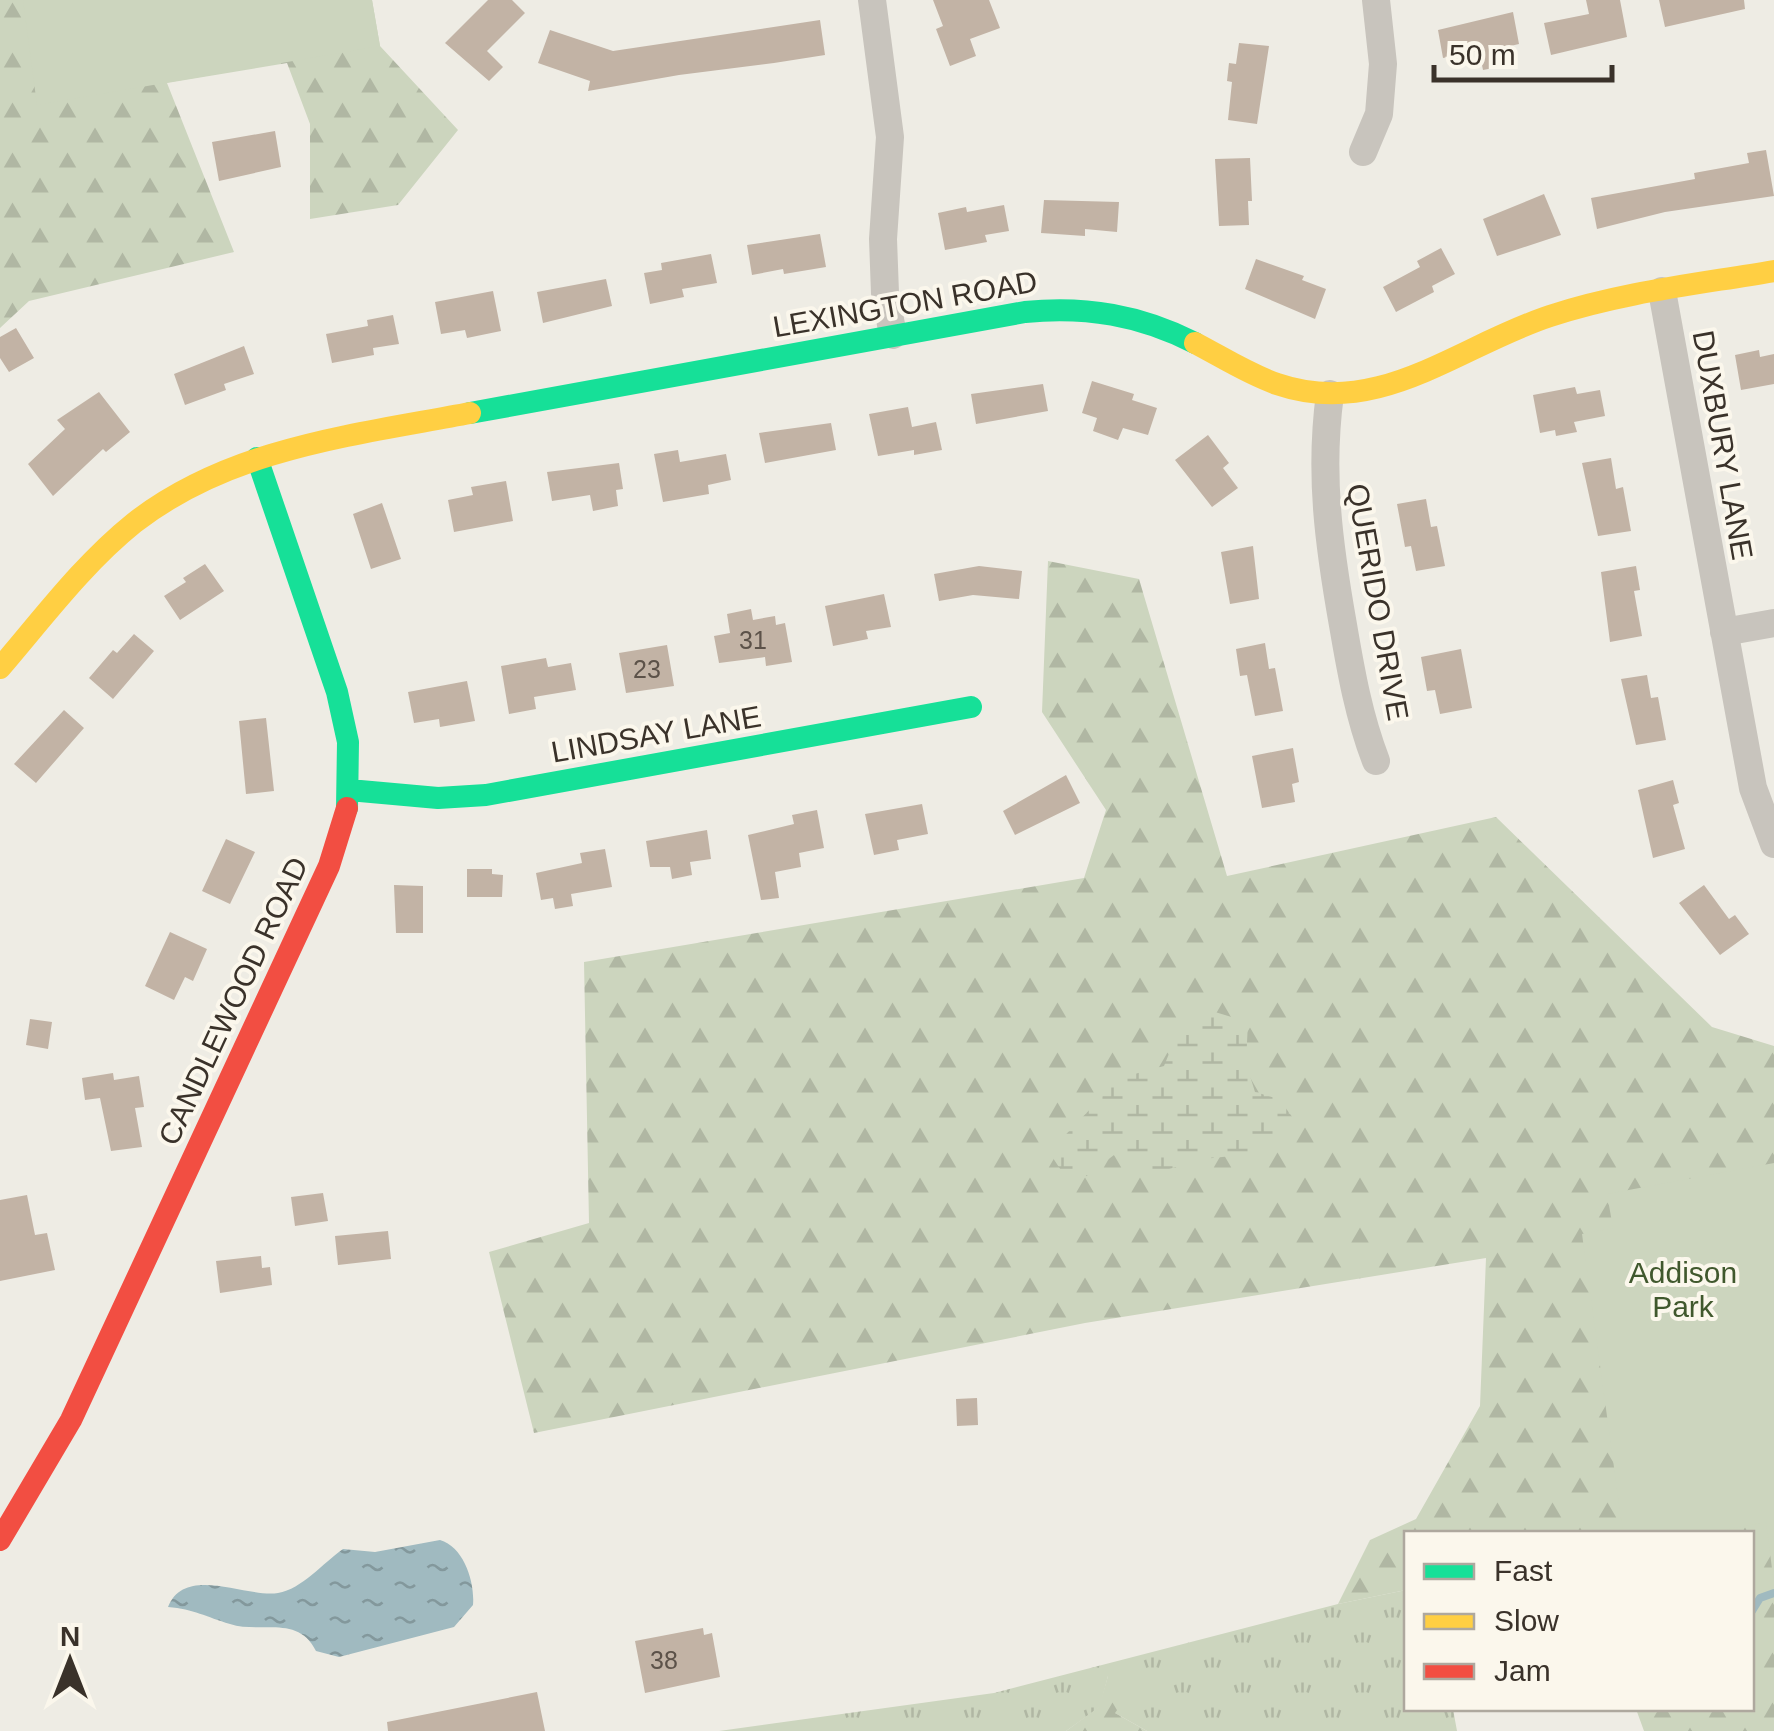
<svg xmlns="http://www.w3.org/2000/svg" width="1774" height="1731" font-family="Helvetica,sans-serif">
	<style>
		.grass { fill: url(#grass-tufts) }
		.forest { fill: url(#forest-firs) }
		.wetland { fill: url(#wetland-marsh) }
		.park { fill: #ccd5be }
		.water { fill: url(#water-ripples) }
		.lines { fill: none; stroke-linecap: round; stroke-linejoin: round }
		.stream { stroke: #a0bac0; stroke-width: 8 }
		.building { fill: #c2b3a5 }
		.street { stroke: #c8c4bd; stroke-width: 28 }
		.fast { stroke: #16e098; stroke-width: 22 }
		.slow { stroke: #ffcf43; stroke-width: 22 }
		.jam { stroke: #f24e42; stroke-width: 22 }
		.labels { text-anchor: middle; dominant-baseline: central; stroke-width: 8; stroke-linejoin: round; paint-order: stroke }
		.number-label { font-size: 25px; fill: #5c5249 }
		.street-label { font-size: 30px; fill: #3a322a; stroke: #fbf7ec }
		.park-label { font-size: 30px; fill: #40582d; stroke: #fbf7ec }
	</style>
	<defs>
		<pattern id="grass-tufts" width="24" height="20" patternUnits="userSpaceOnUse" patternTransform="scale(2.5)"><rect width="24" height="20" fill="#ccd5be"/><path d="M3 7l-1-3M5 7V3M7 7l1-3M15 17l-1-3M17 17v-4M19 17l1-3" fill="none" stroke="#b0b7a3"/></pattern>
		<pattern id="forest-firs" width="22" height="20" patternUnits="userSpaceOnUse" patternTransform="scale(2.5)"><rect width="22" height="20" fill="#ccd5be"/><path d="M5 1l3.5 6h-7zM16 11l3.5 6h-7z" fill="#b0b7a3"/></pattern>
		<pattern id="wetland-marsh" width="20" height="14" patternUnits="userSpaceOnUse" patternTransform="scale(2.5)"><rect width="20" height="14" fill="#ccd5be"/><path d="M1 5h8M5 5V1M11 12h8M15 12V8" fill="none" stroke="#b0b7a3"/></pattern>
		<pattern id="water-ripples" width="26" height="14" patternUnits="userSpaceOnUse" patternTransform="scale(2.5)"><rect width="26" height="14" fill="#a0bac0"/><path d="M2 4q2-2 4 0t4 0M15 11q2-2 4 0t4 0" fill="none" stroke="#83989c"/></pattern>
	</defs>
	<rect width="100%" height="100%" fill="#eeece4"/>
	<path class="grass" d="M1406,1590V1708L1453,1709L1457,1731H1147L1115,1713L1108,1676L1100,1707L1066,1731H719L994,1693L1338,1604Z"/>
	<path class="forest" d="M0,0H372L380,46L458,130L398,205L310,219V124L287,63L167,83L234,252L29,301L0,328Z
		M1048,561L1139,579L1227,876L1496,817L1712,1027L1774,1046V1731H1644L1636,1709L1752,1708V1534H1406V1590L1338,1604L1370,1540L1416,1519L1480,1406L1486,1258L1085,1323L534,1433L489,1252L589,1223L584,962L1084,878L1106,810L1042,712Z
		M1118,1674L1136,1683L1115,1713L1147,1731H1066L1099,1707L1108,1676Z"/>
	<path class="wetland" d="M1215,1012L1248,1022L1246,1063L1255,1092L1279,1099L1293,1118L1282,1141L1261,1153L1203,1159L1152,1174L1114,1155L1072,1187L1049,1152L1120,1078L1164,1066L1179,1029Z"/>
	<path class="park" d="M23,0H372L380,46L37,105Z
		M1774,1163V1584L1766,1522L1708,1533H1623L1582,1234L1613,1228L1607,1194Z"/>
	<path class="water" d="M440,1540C464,1547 475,1582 473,1605L454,1627L339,1657L316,1651C298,1614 260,1634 230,1624C206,1617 194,1609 168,1607C185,1564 246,1598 278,1593C302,1589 323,1563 343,1549L375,1552Z"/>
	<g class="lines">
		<path class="stream" d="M1752,1611L1760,1598L1774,1593"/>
	</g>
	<path class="building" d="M488,0H512L525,13L487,51L503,67L489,81L445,43Z
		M933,0H989L1000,28L970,39L976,56L950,66L936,29L943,26Z
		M1586,0H1620L1627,37L1551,55L1544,23L1589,14Z
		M1659,0H1744L1745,9L1665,27Z
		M1513,12L1519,44L1506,47L1509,65L1483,70L1479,51L1443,58L1438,30Z
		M820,20L825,55L774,63L679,75L588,91L590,81L538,63L550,30L613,51Z
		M1239,43L1269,46L1257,124L1228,120L1232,82L1227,81L1229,63L1236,64Z
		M275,131L281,167L219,181L212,142Z
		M1766,150L1774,196L1665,212L1597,229L1591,198L1695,179L1694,173L1749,163L1747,153Z
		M1250,158L1252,201H1248L1249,225L1219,226L1215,159Z
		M1544,194L1561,235L1497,256L1483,219Z
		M1044,200L1119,202L1117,232L1085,229V236L1041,233Z
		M1004,205L1009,231L985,235L987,242L945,250L938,213L966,207L967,212Z
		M820,234L826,267L784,274L783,269L752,275L747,245Z
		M1441,248L1455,274L1432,286L1434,292L1396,312L1383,287L1420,267L1417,261Z
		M711,254L717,283L682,289L684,297L650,304L644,273L662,270L661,263Z
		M1256,259L1304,276L1302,280L1326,289L1315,319L1245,289Z
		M606,279L612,306L543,323L537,292Z
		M493,291L501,331L467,338L465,330L441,334L435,302Z
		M393,315L399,344L373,348L374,355L332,363L326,334L368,326L367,320Z
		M16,328L34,358L9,372L0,358V337Z
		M244,346L254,374L224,384L226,390L185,405L174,374Z
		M1759,350L1760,357L1774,354V384L1741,390L1735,355Z
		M1092,381L1134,394L1132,400L1157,408L1148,435L1123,428L1118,440L1093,431L1097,418L1082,413Z
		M1043,384L1048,411L976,424L971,394Z
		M1575,387L1577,394L1600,390L1605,416L1574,422L1577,432L1556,436L1555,430L1540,433L1533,395Z
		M99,392L130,432L106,452L103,449L53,496L28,464L65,429L57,420Z
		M908,407L912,427L936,422L942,450L914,455V450L878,456L869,414Z
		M831,423L836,450L765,463L759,433Z
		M1208,435L1229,463L1223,468L1238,488L1212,507L1175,460Z
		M678,450L680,462L726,454L731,480L708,485L709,494L663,502L654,454Z
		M1611,458L1616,489L1623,487L1631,531L1598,536L1582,463Z
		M619,463L623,489L616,490L618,506L593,511L590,495L552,501L547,472Z
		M506,481L513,521L454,532L448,500L473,495L471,487Z
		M1426,499L1431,527L1437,526L1445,566L1416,571L1411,546L1405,547L1397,504Z
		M382,503L401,559L371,569L353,514Z
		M1253,546L1259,599L1230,604L1221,552Z
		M205,564L224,591L180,620L164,596L186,582L183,578Z
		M979,566L1022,571L1019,599L973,595L939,601L934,574Z
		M1636,566L1640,590L1634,591L1642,636L1610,642L1601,572Z
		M884,594L891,627L866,631L868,639L833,646L825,606Z
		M751,609L753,620L775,616L776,625L785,623L792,662L766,666L765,657L719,663L714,636L730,633L727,614Z
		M134,634L154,651L113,699L89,678L113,650L117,653Z
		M1265,643L1269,669L1275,668L1283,711L1255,716L1247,675L1240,676L1236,649Z
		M667,645L674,686L626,693L619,653Z
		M1461,649L1472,708L1440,714L1435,690L1427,691L1421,657Z
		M546,658L548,667L571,663L576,690L534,697L536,709L509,714L501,666Z
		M1647,675L1651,698L1658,697L1666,740L1636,745L1621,679Z
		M467,681L475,721L440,727L439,719L414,723L408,692Z
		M64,710L84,728L36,783L14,764Z
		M266,718L274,791L246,794L239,721Z
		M1293,748L1299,782L1292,784L1295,802L1262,808L1252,756Z
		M1066,775L1080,803L1015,835L1003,811Z
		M1673,780L1679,803L1673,805L1685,849L1653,858L1638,790Z
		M922,804L928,834L897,840L899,850L874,855L865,814Z
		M817,810L824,848L799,853L801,867L775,872L779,898L761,900L748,835L794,824L792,815Z
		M707,830L711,859L690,862L692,875L672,879L670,867H650L646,841Z
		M226,839L255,852L230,904L202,891Z
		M605,849L612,887L571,894L573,906L555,909L553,898L541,900L536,873L582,863L580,853Z
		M467,869H492V874L503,875L502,897H467Z
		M394,885L423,886V933H396Z
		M1704,885L1729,919L1735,915L1749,934L1720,955L1679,903Z
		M170,932L207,949L193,981L185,977L174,1000L145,986Z
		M30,1019L52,1022L48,1049L26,1045Z
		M113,1073L114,1080L139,1076L144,1107L135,1108L142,1147L111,1151L100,1098L85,1100L82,1078Z
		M323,1193L328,1221L295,1226L291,1197Z
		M27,1195L35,1235L47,1233L55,1270L0,1281V1200Z
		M388,1231L391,1259L338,1265L335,1236Z
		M261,1256L262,1268L270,1267L272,1285L220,1293L216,1261Z
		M977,1398L978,1425L957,1426L956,1399Z
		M703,1628L704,1635L712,1633L720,1677L645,1693L635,1641Z
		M537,1692L545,1731H388L387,1722Z"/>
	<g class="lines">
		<path class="street" d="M872,0L890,137L883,239L885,293L893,335
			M1363,152L1379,114L1383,64L1376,0
			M1662,291L1753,788L1774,844
			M1330,394C1319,474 1329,546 1343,625C1351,672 1359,717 1376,761
			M1724,632L1774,623"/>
		<path class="fast" d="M470,413L1025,312C1086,306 1140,315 1195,343
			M257,458L337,692L348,742L347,808
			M349,790L438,798L486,795L971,707"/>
		<path class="slow" d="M1195,343C1222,357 1248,374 1277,384C1379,419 1458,346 1550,316C1623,292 1699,284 1774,271
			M0,668C43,618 83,564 134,523C230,448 354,435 470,413"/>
		<path class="jam" d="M0,1540L71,1420L329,866L347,808"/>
	</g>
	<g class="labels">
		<g class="number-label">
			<text x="753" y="640">31</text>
			<text x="647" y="669">23</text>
			<text x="664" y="1660">38</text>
		</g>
		<g class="street-label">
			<text transform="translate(905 304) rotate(-10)">LEXINGTON ROAD</text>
			<text transform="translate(1723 445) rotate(80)">DUXBURY LANE</text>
			<text transform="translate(1378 602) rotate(80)">QUERIDO DRIVE</text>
			<text transform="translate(656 734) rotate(-10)">LINDSAY LANE</text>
			<text transform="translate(233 1001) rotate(-65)">CANDLEWOOD ROAD</text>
		</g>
		<g class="park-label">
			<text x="1683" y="1272">Addison<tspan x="1683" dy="34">Park</tspan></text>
		</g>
	</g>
	<rect x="1404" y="1531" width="350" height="180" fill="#fbf7ec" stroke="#aea89e" stroke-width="2.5"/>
	<rect x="1424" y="1564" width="50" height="15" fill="#16e098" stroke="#aea89e" stroke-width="2.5"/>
	<text x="1494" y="1581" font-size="30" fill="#3a322a">Fast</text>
	<rect x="1424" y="1614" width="50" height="15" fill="#ffcf43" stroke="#aea89e" stroke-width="2.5"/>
	<text x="1494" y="1631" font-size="30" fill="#3a322a">Slow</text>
	<rect x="1424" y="1664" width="50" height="15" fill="#f24e42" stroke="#aea89e" stroke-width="2.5"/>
	<text x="1494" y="1681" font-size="30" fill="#3a322a">Jam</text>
	<g transform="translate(70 1661)" stroke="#fbf7ec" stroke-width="8" paint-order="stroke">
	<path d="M0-8L18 38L0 25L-18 38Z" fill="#3a322a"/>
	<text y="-15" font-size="28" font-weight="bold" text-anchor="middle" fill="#3a322a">N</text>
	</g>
	<path d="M1434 65v15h178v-15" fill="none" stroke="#3a322a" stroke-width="5"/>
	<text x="1449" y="65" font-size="30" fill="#3a322a" stroke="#fbf7ec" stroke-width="8" paint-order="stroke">50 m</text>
</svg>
